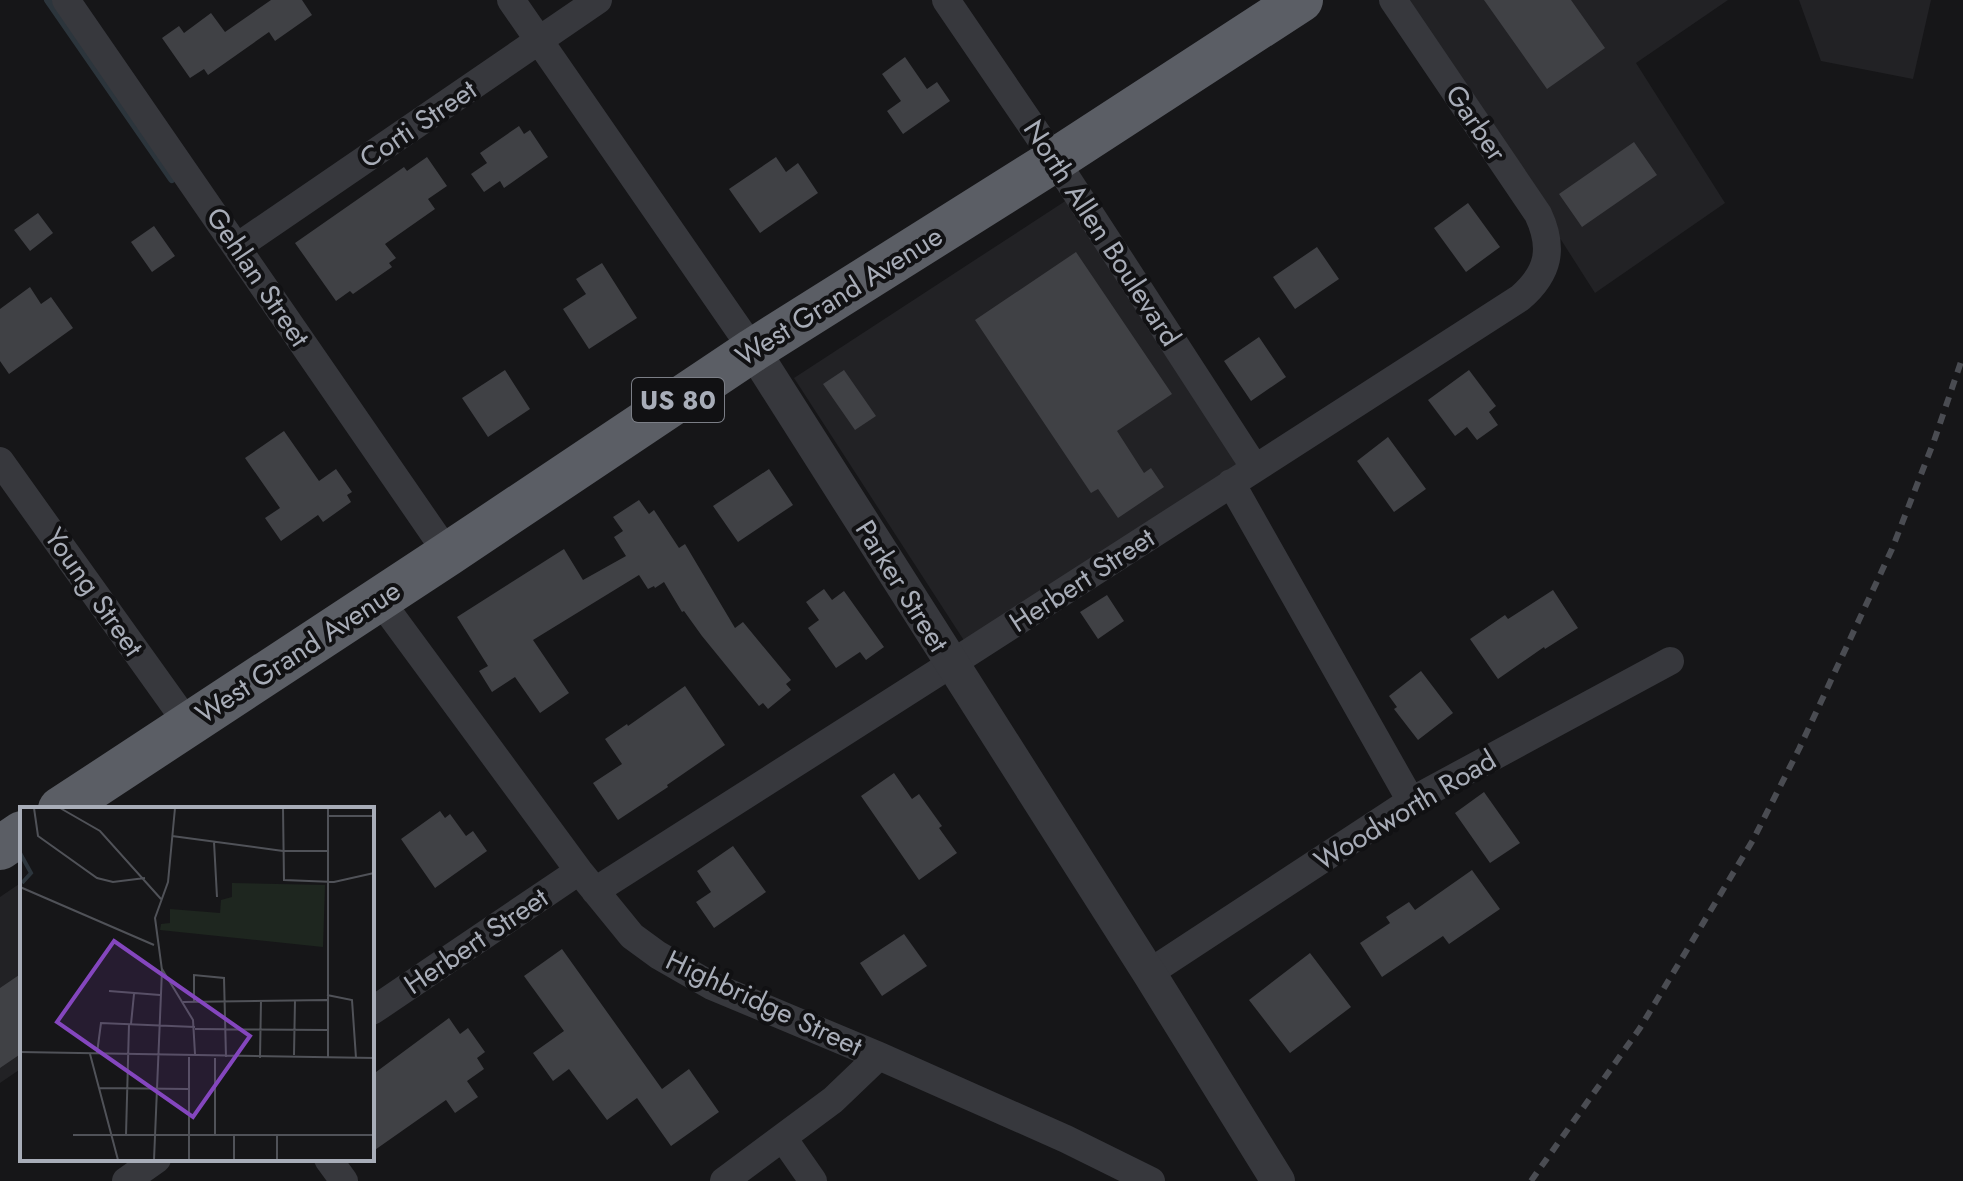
<svg xmlns="http://www.w3.org/2000/svg" width="1963" height="1181" font-family="Jost,sans-serif">
	<style>
		.built { fill: #222225 }
		.lines { fill: none; stroke-linecap: round; stroke-linejoin: round }
		.stream { stroke: #2c353c; stroke-width: 8 }
		.building { fill: #404145 }
		.minor { stroke: #37383d; stroke-width: 28 }
		.tertiary { stroke: #37383d; stroke-width: 34 }
		.trunk { stroke: #5b5e65; stroke-width: 44 }
		.rail { stroke: #4a4c52; stroke-width: 6; stroke-dasharray: 10 8; stroke-linecap: butt }
		.labels { text-anchor: middle; dominant-baseline: central; stroke-width: 8; stroke-linejoin: round; paint-order: stroke }
		.shield { fill: #111113; stroke: #7b7e86; stroke-width: 2 }
		.shield-label { font-size: 26px; font-weight: bold; fill: #a8adb8 }
		.street-label { font-size: 28px; fill: #a8adb8; stroke: #111113 }
		.inset-river { fill: none; stroke: #2c353c; stroke-width: 4 }
		.inset-road { fill: none; stroke: #505258; stroke-width: 2 }
		.view { fill: #8446be; fill-opacity: 0.15; stroke: #8446be; stroke-width: 4 }
		.inset-edge { fill: none; stroke: #a8adb8; stroke-width: 4 }
	</style>
	<rect width="100%" height="100%" fill="#161618"/>
	<path class="built" d="M1408,0H1728L1636,63L1725,203L1595,293Z
		M1799,0H1931L1913,79L1821,61Z
		M1073,196L1240,465L965,642L794,378Z
		M22,882V1068L0,1083V897Z"/>
	<g class="lines">
		<path class="stream" d="M48,0L172,179"/>
	</g>
	<path class="building" d="M271,0H302L312,15L275,41L269,32L208,75L204,69L190,78L162,38L179,26L184,33L211,13L225,32Z
		M1484,0H1571L1605,48L1547,89Z
		M905,57L927,89L937,82L950,101L903,134L887,111L901,101L882,74Z
		M519,126L524,134L530,130L548,157L504,188L500,181L484,192L471,174L487,163L480,153Z
		M1634,142L1657,175L1582,227L1559,194Z
		M427,157L447,186L428,199L435,209L385,244L396,258L389,263L392,267L353,294L350,291L336,301L295,243L404,167L407,171Z
		M776,157L786,172L798,163L818,193L760,233L729,189Z
		M1468,203L1500,247L1466,272L1434,228Z
		M38,213L53,233L30,251L14,230Z
		M154,226L175,256L152,272L131,242Z
		M1317,247L1339,279L1295,309L1273,277Z
		M1076,252L1172,394L1117,431L1144,473L1151,468L1164,487L1118,518L1098,489L1091,493L975,320Z
		M602,263L637,318L589,349L563,309L586,294L576,279Z
		M30,287L41,304L51,297L73,328L9,374L0,361V309Z
		M1259,337L1286,377L1251,401L1224,361Z
		M505,370L530,409L488,437L462,398Z
		M844,370L876,416L855,430L823,384Z
		M1469,370L1496,406L1489,412L1498,425L1477,440L1467,427L1455,436L1428,400Z
		M284,431L319,481L336,469L352,492L347,495L351,502L323,522L318,515L281,541L265,518L280,508L245,458Z
		M1388,437L1426,489L1394,512L1357,461Z
		M769,469L793,505L738,542L713,506Z
		M639,500L649,514L654,510L679,548L685,544L735,628L743,622L791,680L786,684L791,690L768,709L763,703L759,706L702,636L684,611L682,612L664,582L655,588L654,586L648,589L639,575L533,640L569,693L540,713L515,677L492,692L479,671L488,666L457,617L564,549L583,580L626,556L614,537L623,531L613,517Z
		M824,589L832,600L844,591L884,647L866,660L860,652L836,668L808,628L819,620L806,602Z
		M1553,590L1578,628L1545,649L1544,647L1498,679L1470,639L1505,615L1508,619Z
		M1107,595L1124,621L1098,639L1080,612Z
		M1421,671L1453,713L1418,740L1394,709L1397,707L1389,696Z
		M685,686L725,745L667,785L668,787L618,820L593,783L622,764L605,739L627,724L628,726Z
		M894,773L912,799L919,794L942,826L939,828L957,853L919,880L861,796Z
		M1484,792L1520,843L1490,863L1455,813Z
		M440,811L445,818L450,814L466,836L473,831L487,851L435,888L401,839Z
		M733,846L766,892L714,928L696,902L711,892L697,871Z
		M1472,870L1500,909L1449,944L1443,936L1382,977L1360,943L1390,923L1386,917L1409,902L1415,910Z
		M904,934L927,966L882,996L860,963Z
		M562,949L662,1089L689,1069L719,1112L671,1146L637,1098L607,1120L569,1069L553,1081L533,1053L564,1031L524,976Z
		M1310,953L1351,1007L1290,1053L1249,1000Z
		M22,973V1053L0,1068V988Z
		M449,1018L460,1034L468,1028L485,1052L477,1058L484,1069L467,1081L478,1097L455,1113L446,1100L372,1152V1075Z"/>
	<g class="lines">
		<path class="minor" d="M66,0L448,554
			M511,0L753,350
			M946,0L1055,160L1255,468
			M237,247L598,0
			M0,461L188,724
			M1231,483L1411,801
			M379,599L579,871L632,936L658,955L712,986L879,1056L1066,1139L1151,1181
			M595,891L951,664L1520,298C1549,273 1554,248 1538,214L1393,0
			M1149,973L1411,801L1670,661
			M372,1011L579,871
			M783,1138L813,1181
			M328,1159L344,1181
			M126,1181L157,1159
			M724,1181L833,1100L879,1056"/>
		<path class="tertiary" d="M753,350L1149,973L1278,1181"/>
		<path class="trunk" d="M60,809L448,554L753,350L1055,160L1301,0
			M0,848L22,833"/>
		<path class="rail" d="M1531,1181L1640,1028L1753,840L1799,749L1892,549L1934,441L1963,356"/>
	</g>
	<g class="labels">
		<rect class="shield" x="632" y="378" width="92" height="44" rx="6"/>
		<g class="shield-label">
			<text x="678" y="400">US 80</text>
		</g>
		<g class="street-label">
			<text transform="translate(1476 123) rotate(56)">Garber</text>
			<text transform="translate(418 124) rotate(-34)">Corti Street</text>
			<text transform="translate(1102 233) rotate(57)">North Allen Boulevard</text>
			<text transform="translate(258 277) rotate(56)">Gehlan Street</text>
			<text transform="translate(839 296) rotate(-32)">West Grand Avenue</text>
			<text transform="translate(1082 580) rotate(-33)">Herbert Street</text>
			<text transform="translate(902 586) rotate(58)">Parker Street</text>
			<text transform="translate(94 592) rotate(55)">Young Street</text>
			<text transform="translate(298 652) rotate(-33)">West Grand Avenue</text>
			<text transform="translate(1405 810) rotate(-31)">Woodworth Road</text>
			<text transform="translate(476 941) rotate(-34)">Herbert Street</text>
			<text transform="translate(764 1003) rotate(25)">Highbridge Street</text>
		</g>
	</g>
	<g transform="translate(20 807)">
		<rect width="354" height="354" fill="#161618"/>
		<path d="M212,76L305,78L303,140L140,123L141,117L150,116V102L200,106L201,93L212,90Z" fill="#1e261f"/>
		<path class="inset-river" d="M0,46L11,66L2,76"/>
		<path class="inset-road" d="M14,1L18,29L77,71L93,75L125,71M40,1L80,24L141,92M263,1L264,73L314,75L354,66M308,9H354M152,29L263,44H308M194,35L197,90M0,80L134,138M142,162L173,213L175,247M89,184L140,188M307,188L332,193L336,251M174,194V168L204,171L206,250M163,195L307,193M111,217L114,187M175,222L308,223M0,245L354,251M77,246L81,216L175,220M70,247L98,353M274,248L275,193M169,250V353M195,251V328M240,251L241,193M308,251V1M79,281L168,282M53,328H354M106,328L109,217M214,328V353M134,353L142,163L135,111L148,75L155,1M257,353V328"/>
		<path class="view" d="M94,134L230,229L173,310L37,215Z"/>
		<rect width="354" height="354" class="inset-edge"/>
	</g>
</svg>
